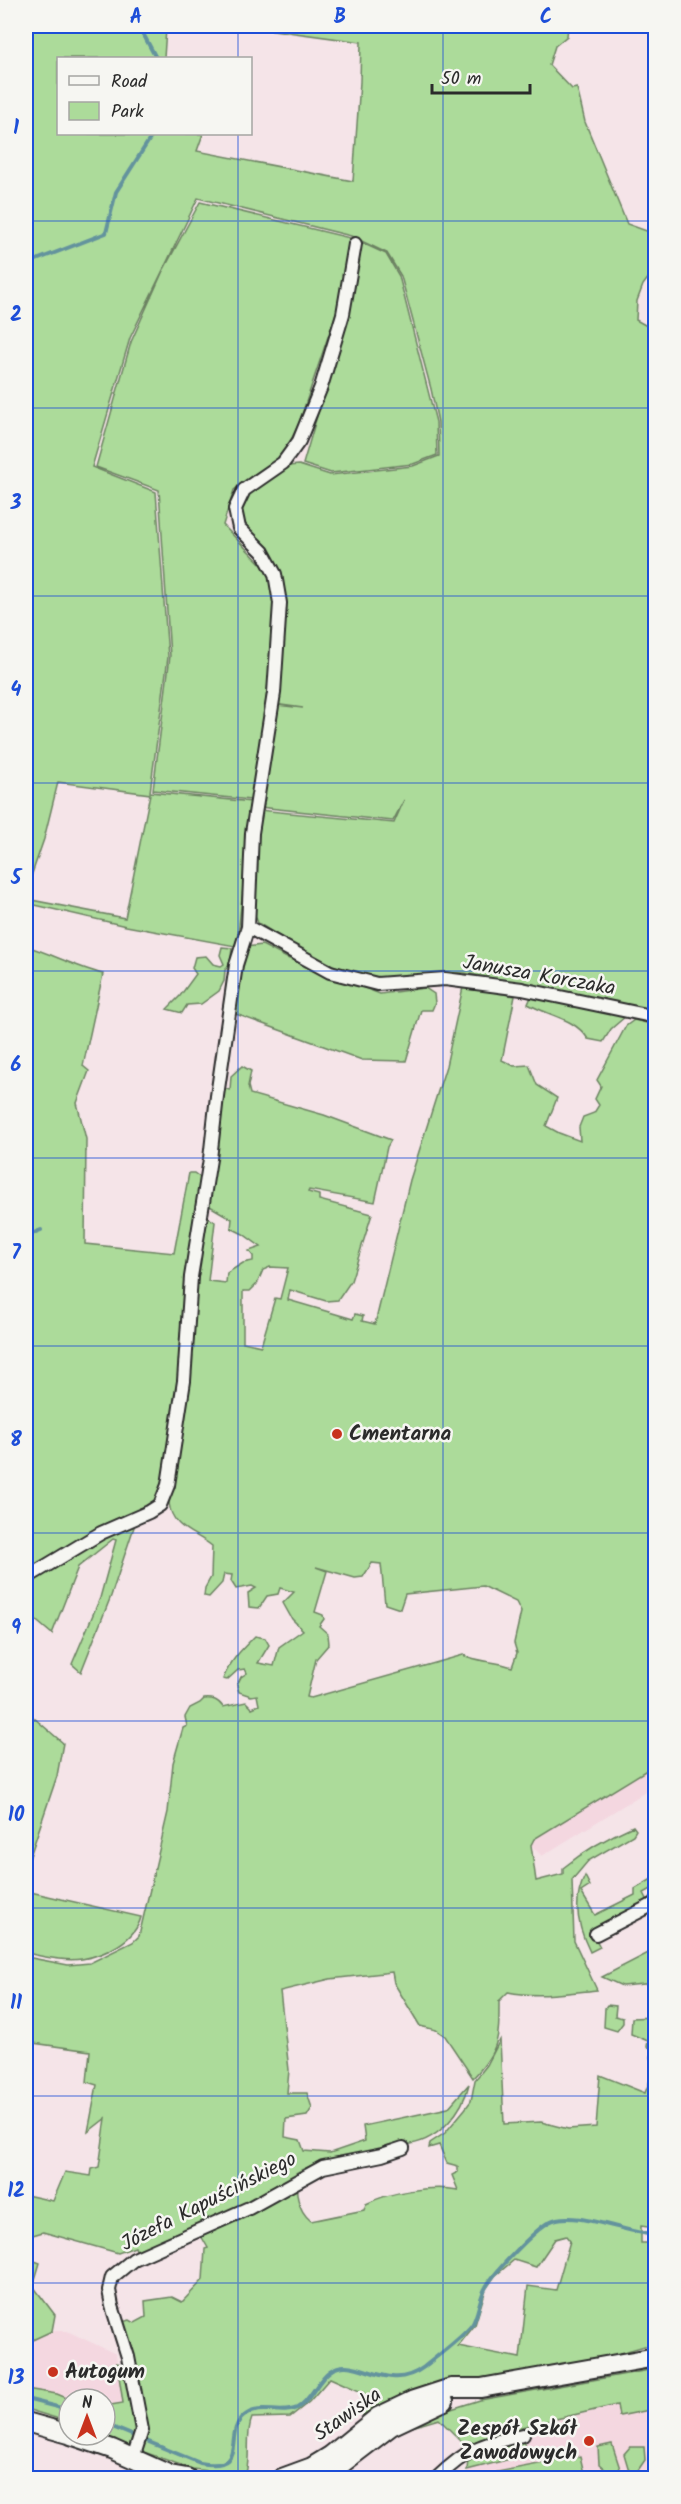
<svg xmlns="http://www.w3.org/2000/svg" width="681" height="2504" font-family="Kalam,sans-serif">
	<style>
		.built { fill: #f4d7e0 }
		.green { fill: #acdb9a; stroke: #6c8362; stroke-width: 1.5; fill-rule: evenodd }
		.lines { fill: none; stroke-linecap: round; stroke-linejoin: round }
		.stream { stroke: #64939d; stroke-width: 4 }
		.minor-casing { stroke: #2b2b2b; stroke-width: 16 }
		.secondary-casing { stroke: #2b2b2b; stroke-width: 22 }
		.minor { stroke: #f6f6f2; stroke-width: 12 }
		.secondary { stroke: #f6f6f2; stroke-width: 18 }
		.grid { fill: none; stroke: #1d4ed8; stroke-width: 1.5; stroke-opacity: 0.55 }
		.poi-dot { fill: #c8321e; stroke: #f6f6f2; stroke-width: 2 }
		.labels { text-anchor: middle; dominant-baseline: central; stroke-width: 5; stroke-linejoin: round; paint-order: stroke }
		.street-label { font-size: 21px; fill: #2b2b2b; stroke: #f6f6f2 }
		.poi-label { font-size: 21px; font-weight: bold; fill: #2b2b2b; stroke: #f6f6f2; text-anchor: start }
		.neatline { fill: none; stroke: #1d4ed8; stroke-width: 2 }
		.grid-label { font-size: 20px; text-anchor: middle; font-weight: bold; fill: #1d4ed8 }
	</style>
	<rect width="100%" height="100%" fill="#f5e4e8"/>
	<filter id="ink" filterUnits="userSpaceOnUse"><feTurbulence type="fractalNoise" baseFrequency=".0167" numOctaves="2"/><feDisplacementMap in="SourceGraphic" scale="12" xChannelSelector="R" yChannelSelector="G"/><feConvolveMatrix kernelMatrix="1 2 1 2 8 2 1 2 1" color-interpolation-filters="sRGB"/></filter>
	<g filter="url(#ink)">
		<path class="built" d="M655,1765V1786L542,1856L531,1845L533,1839Z
			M52,2331H67L116,2354L123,2403L105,2406V2399H69V2401L57,2394L26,2389V2343Z
			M655,2397V2478H473L467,2470L526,2455L521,2427Z"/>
		<path class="green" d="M26,26H223V28H166L164,58H58V134H203L197,151L353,181L360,82L361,42L244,26H568L567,36L555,46L549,65L572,89L577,88L585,122L627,224L655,234V269L643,285L637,301L636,320L656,331L655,1013L465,973C441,971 417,978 392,978C341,977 300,949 258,923L252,907L259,810L394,823L404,800L393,821L259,807L276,705L303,708L274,704L279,590L239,511L249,491L288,466L299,465L330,475L413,466L439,456L438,422L431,389L401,276L387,253L351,236L198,198L130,338L92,467L156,492L168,657L150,792L252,802L238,935L235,946L126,926L26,903V899L125,918L150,794L58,782L44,839L26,891Z
			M200,202L350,238L341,298L299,423L289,444L277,459L234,490L223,525L269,572C276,592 273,619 272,640C268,694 260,747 251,800L153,790L170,656L159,490L96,467L131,342L162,273Z
			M360,242L386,254L399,276L436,422L437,455L413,464L331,473L303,464L355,286Z
			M262,945L287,958L380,994L425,988L434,994L435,1003L432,1010H421L406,1061L362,1060L233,1013L246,947Z
			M26,946C52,954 76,967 103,974L83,1066L89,1071L77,1103L86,1139L85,1244L174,1253L189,1173H194L202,1179L206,1216L215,1222L208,1281L226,1283L227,1273L243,1263L253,1261V1256L249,1251L261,1247L243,1234L231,1228L232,1219L208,1205L222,1088L230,1090L231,1076L242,1066L251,1071L248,1086L250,1094L324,1115L391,1140L387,1147L375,1202L309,1190L308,1192L319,1195V1200L372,1214L351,1281L338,1300L326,1301L290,1290L288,1300L353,1319L355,1314L363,1316L362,1321L375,1324L410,1180L446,1066L463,987L515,996L502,1060L514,1066L529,1065L537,1085L557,1098L546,1126L559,1133L580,1141L579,1127L583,1117L594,1113L599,1105L595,1099L601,1086L597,1080L626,1026L634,1020L655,1025V1765L534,1839L531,1845L536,1881L563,1874V1868C584,1851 608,1837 633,1826L636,1830L633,1835L588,1861L572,1880L574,1941L597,1990C568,1993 536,1998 508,1992L499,2001C499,2038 500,2049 473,2078L445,2036L436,2030L420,2026L394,1983L392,1972L330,1979L280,1991L289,2070L287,2093H307L312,2108L307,2116L286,2119L285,2137L300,2140L304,2151L330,2153L365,2141L363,2126L448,2108L469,2084C463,2111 440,2139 411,2144C405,2145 399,2143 393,2144C384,2145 376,2152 367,2154C343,2159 318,2160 296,2173C296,2190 296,2209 311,2221L364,2210L366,2204C389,2192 432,2185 458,2190L452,2175L458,2172V2166L447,2163L439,2145L429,2148L430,2143L445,2133L465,2109L471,2101L475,2080L487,2065L500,2040L504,2124L541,2122L568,2129L596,2127L600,2075L645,2093L655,2067V2228L641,2226V2243H655V2343L627,2351V2355L462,2381L461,2378C423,2384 396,2396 363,2415L356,2409L364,2393L330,2378L309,2402L290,2417L252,2418C245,2434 251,2456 246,2473L242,2475L192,2469L141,2451L121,2322L130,2320L135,2323L146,2317L145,2301L172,2297L182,2302L203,2280L205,2249L208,2248L196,2227L137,2253L135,2247L118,2253L43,2232L26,2237V2195L53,2201L65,2172L91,2176L92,2169L99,2167L106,2118L88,2132L97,2085L87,2082L90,2051L26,2042V1957L68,1965L90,1963L133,1942L139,1936L168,1812L173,1763L183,1728L187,1726L185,1717L190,1708L200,1703L204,1699C213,1698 218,1700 223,1707L246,1702L252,1708L259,1705L257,1695L251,1696L239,1692L237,1685L241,1677L247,1673L245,1669L238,1670L227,1680L223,1679C230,1661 241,1650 255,1636L265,1638L269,1645L258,1663L274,1666L279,1647L303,1630L292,1619L283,1603L294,1592L280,1588L278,1594L267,1596L259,1608L249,1607L248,1593L256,1588L252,1586L236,1589L231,1581L232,1575L224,1574L222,1583L209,1597L204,1596L205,1588L211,1577L212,1546C195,1532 172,1529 169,1503L180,1422L157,1506L26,1572ZM270,1267L288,1268L280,1299L275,1298L261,1346L243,1342V1291H250L257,1284L263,1270ZM372,1563L381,1564L385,1604L400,1609L405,1594L483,1586L516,1602L521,1612L514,1643L517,1653L512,1667C496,1661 478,1662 463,1655L311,1698L307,1697L316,1659L329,1644L328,1634L319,1626L324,1619L323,1615L315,1612L327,1571L316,1567L355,1578L363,1577ZM566,2236L570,2241L556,2290L528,2286L520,2358L458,2346L475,2325L486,2289L495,2276L514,2260L536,2267L555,2239Z
			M222,947L232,948L230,965L225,970L224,981L219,991L201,1004L187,1005L182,1013L167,1009L180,996L196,974L192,968L195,957L206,956L213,964L221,966L224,964L220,955Z
			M531,997L626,1016L611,1029L603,1042L588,1039C575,1018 549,1016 528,1004Z
			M135,1524L111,1596L81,1672L72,1664L100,1598L116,1540L113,1539L78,1567L52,1634L26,1612C26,1604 23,1592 27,1585C35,1565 113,1534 135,1524Z
			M26,1711L63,1743L57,1776L28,1862L26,1860Z
			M585,1876L590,1886L581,1892L595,1915L635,1895V1889L655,1877V1887L644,1893L648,1901L593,1934L600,1947L590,1952C578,1928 572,1901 585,1876Z
			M26,1891L141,1917C135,1941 105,1955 82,1959C64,1962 43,1956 26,1953Z
			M652,1951L655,1953V1983L622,1986L602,1977Z
			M607,2005L616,2006L615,2016L623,2018V2023L617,2031L604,2027L605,2008Z
			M655,2017H656L655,2059L651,2058L652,2048L647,2047L648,2041L631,2034L632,2018Z
			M26,2258L40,2263L33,2286L55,2315L52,2331L26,2343Z
			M117,2363L124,2365L136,2423L131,2448L100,2435H105V2406L123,2403Z
			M655,2369V2409L619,2416L617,2405L521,2427L526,2455L467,2470L469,2449L439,2419L412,2427L410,2426L448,2410L480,2400Z
			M26,2389L57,2394L69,2399V2422L26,2409Z
			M612,2444L623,2478H615L599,2464L598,2447Z
			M630,2447H644L645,2460L634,2476L630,2474L624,2454Z
			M580,2456L585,2478H498L497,2472Z"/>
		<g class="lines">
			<path class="stream" d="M139,26L156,58
				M26,264L106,233L116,192L153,134
				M26,1236L41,1230
				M26,2399L69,2410
				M105,2424L200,2463C250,2472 222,2433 244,2416C260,2403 280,2416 297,2408C311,2401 317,2380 330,2371C357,2352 386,2396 424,2367C436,2357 463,2337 472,2325C479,2314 479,2298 486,2287C495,2271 534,2231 549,2222C571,2208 629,2234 656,2235"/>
			<defs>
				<path id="minor" d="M248,927L330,972L377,984L445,979L522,989L656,1017
					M26,1578L101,1533L149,1512L160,1505L168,1485L184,1381L191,1277L210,1159L217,1096L236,965L248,927L252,833L274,693L280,603L275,574L263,552L239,528L235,509L244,490L283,463L299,441L321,387L343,314L355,244
					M596,1934L656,1903
					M133,2458L142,2430L128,2357L112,2306L109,2290L112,2277L134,2259L249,2208L323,2167L382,2155L403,2148
					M437,2478C468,2448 482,2444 523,2435"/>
				<path id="secondary" d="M26,2422L69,2434
					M71,2435L112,2449L170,2475L187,2478
					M282,2478L312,2467L330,2456L378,2417L414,2400L451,2388H481L656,2357
					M323,2478L391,2426L444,2401"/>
			</defs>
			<use href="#minor" class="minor-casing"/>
			<use href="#secondary" class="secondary-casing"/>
			<use href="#minor" class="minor"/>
			<use href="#secondary" class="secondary"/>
		</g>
	</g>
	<path class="grid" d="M238,26V58M443,26V2478M238,134V2478M26,221H656M26,408H656M26,596H656M26,783H656M26,971H656M26,1158H656M26,1346H656M26,1533H656M26,1721H656M26,1908H656M26,2096H656M26,2283H656"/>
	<g class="poi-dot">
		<circle cx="337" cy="1434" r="6"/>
		<circle cx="53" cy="2372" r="6"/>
		<circle cx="589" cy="2441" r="6"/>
	</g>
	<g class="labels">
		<g class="street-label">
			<text transform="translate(539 976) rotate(10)">Janusza Korczaka</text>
			<text transform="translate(209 2202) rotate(-27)">Józefa Kapuścińskiego</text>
			<text transform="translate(348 2415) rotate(-35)">Stawiska</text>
		</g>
		<g class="poi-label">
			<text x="349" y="1434">Cmentarna</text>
			<text x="65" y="2372">Autogum</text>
			<text x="577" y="2429" text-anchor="end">Zespół Szkół<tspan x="577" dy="24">Zawodowych</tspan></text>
		</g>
	</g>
	<rect width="681" height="2504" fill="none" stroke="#f6f6f2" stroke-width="66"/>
	<rect x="57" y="57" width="195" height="78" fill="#f6f6f2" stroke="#a5a5a2" stroke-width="1.5"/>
	<rect x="69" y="76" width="30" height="9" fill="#f6f6f2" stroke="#a5a5a2" stroke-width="1.5"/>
	<text x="111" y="87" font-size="18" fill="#2b2b2b">Road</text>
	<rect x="69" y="102" width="30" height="18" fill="#acdb9a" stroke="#a5a5a2" stroke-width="1.5"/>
	<text x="111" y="117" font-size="18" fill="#2b2b2b">Park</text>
	<g transform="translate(87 2417)"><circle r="28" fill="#f6f6f2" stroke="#a5a5a2" stroke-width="1.5"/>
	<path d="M0-4.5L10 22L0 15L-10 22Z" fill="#c8321e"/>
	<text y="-9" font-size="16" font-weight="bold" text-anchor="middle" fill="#2b2b2b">N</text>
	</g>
	<path d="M432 84v9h98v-9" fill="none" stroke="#2b2b2b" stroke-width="3"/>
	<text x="441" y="84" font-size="18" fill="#2b2b2b" stroke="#f6f6f2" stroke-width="4.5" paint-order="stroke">50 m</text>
	<rect x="33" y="33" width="615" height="2438" class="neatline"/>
	<g class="grid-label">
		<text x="136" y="23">A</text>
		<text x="340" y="23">B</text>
		<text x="546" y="23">C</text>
		<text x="16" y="134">1</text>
		<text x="16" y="321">2</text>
		<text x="16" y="509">3</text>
		<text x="16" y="696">4</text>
		<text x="16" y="884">5</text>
		<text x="16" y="1071">6</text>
		<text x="16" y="1259">7</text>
		<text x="16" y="1446">8</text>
		<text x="16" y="1634">9</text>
		<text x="16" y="1821">10</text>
		<text x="16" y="2009">11</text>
		<text x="16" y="2197">12</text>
		<text x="16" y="2384">13</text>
	</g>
</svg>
